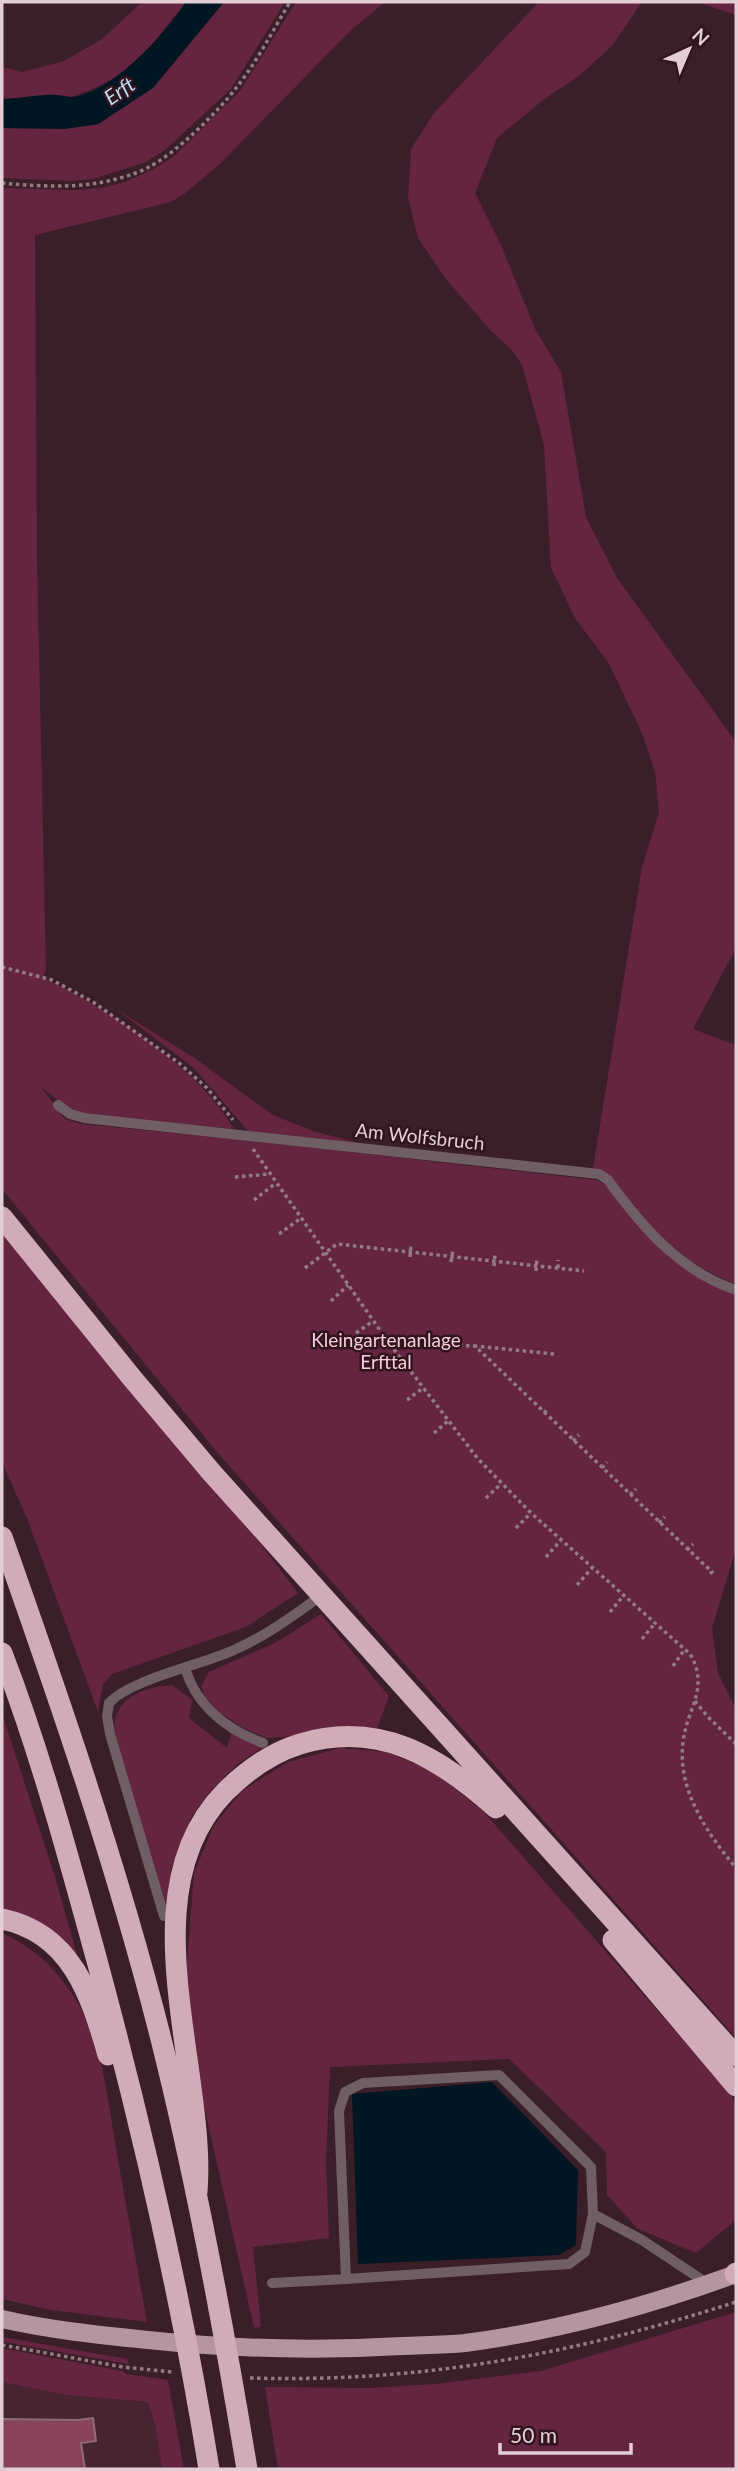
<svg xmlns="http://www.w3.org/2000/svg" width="738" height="2471" font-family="Lato,sans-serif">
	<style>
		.built { fill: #482431 }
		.green { fill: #65243f }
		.water { fill: #001622 }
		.building { fill: #88425c; stroke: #8e6c77; stroke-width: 2 }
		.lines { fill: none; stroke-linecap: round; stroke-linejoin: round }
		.path { stroke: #937b83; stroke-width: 3.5; stroke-dasharray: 3.5 3.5; stroke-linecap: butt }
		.lane { stroke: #6f5f64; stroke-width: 10 }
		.primary { stroke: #b5959f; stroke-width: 18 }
		.highway { stroke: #d1abb6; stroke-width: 21 }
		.labels { text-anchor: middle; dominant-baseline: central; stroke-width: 5; stroke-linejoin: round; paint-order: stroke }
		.street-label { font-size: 19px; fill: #e2ced4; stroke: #30141e }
		.park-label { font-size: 19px; fill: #f8cdda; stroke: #30141e }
		.water-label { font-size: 21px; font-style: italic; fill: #b5ddf3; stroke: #30141e }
	</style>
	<rect width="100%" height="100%" fill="#3a1e28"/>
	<path class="built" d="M2,2382L66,2395L148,2402L155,2425L162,2469H2Z"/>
	<path class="green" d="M142,2H186L149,48L120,75L97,87L72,97L55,95L2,99V67L22,72L64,61L102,39Z
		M224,2H285L231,89L165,150L146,162L93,179L72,181L2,178V128L65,129L98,124L153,88Z
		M296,2H385L350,31L220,164L184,194L171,202L35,235L37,560L46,969L43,978C97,1002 178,1056 215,1102C222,1110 228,1120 234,1129L86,1116L68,1108L41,1087L65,1119L82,1124L235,1139L597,1180L607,1186L647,1234L736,1294V1549L712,1628L718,1673L736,1709V2038L216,1451L2,1189V188L76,190L101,188L125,182L152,170L173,157L240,91Z
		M532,2H642L612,46L579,76L543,100L497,138L475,193L502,247L535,329L561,372L586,517L617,578L736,742V948L693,1029L736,1045V1284C694,1268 665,1243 635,1210C621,1195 611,1177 593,1168L642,867L659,812L655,772L642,733L608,662L575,618L551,568L544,445L522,365L511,349L491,331L445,278L418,238L408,197L411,149L434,113L538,3Z
		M697,2H736V15Z
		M116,1009L193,1057L273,1115L313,1131L359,1143L248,1131L194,1068Z
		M2,1230L124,1384L255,1537L298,1593L246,1627L112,1674L103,1684L98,1712L28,1521L2,1462Z
		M321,1614L389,1696L376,1731L266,1738L244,1728L218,1712L205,1697L201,1686L209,1672L275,1643Z
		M172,1685L192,1700L189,1718L227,1748L231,1733L262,1748L239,1763L213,1788L192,1816L171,1869L166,1908L114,1729C114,1697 144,1687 172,1685Z
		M2,1713L56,1880L77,1955L67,1945L2,1912Z
		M340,1748L386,1752L433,1771L484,1812L732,2096L736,2106V2220L696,2253L638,2229L607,2195L606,2152L509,2059L330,2067L326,2161L329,2238L253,2247L261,2327L254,2328L193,2057L186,1975L194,1873L214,1825L243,1790L288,1762Z
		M2,1933C34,1948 53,1966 73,1995C103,2041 108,2101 117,2154C127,2210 137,2266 147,2322L50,2310L2,2299Z
		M736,2312V2469H278L265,2387L370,2388L434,2384L541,2371Z
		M2,2337L128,2359V2364L4,2342H2Z
		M2,2348L122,2371L126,2374L168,2380L184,2469H162L155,2425L148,2402L66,2395L2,2382Z"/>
	<path class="water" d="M186,2H224L153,88L98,124L65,129L2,128V99C20,99 38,94 56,95C61,95 67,97 72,97C112,93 165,34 186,2Z
		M492,2082L578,2170L576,2245L559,2255L358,2264L352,2094Z"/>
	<path class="building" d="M93,2418L96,2441L81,2443L85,2469H2V2419L78,2420Z"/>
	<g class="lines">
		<path class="path" d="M2,183C33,186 67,188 98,183C115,180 134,175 149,167C176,153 218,112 236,88C257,62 273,30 290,2
			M2,967L52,980L93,1002L179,1063L207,1088L233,1120
			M253,1149L389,1343L478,1459L531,1513L690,1654C710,1688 687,1708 683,1742C677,1790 707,1833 736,1868
			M235,1177L270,1174
			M254,1200L276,1183
			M279,1234L301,1218
			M410,1257L411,1245
			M451,1262L453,1250
			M494,1266L495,1254
			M305,1268L337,1244L584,1271
			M558,1268V1260
			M536,1271L537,1258
			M331,1301L348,1285
			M356,1333L373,1321
			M389,1343L475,1346
			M554,1354L475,1346L712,1572L708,1576
			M382,1366L398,1355
			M407,1400L423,1388
			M544,1413L549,1408
			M434,1433L448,1421
			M573,1441L579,1435
			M602,1468L607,1462
			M630,1495L636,1489
			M486,1498L501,1484
			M659,1523L665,1517
			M516,1528L531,1513
			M687,1550L693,1544
			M546,1557L561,1540
			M577,1585L592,1568
			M610,1612L624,1595
			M642,1639L656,1622
			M673,1666L685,1649
			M695,1701L708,1717L736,1744
			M2,2345L123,2367L172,2372
			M250,2378C421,2383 574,2354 736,2302"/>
		<path class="lane" d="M58,1105L70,1114L84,1118L599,1174L608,1180C642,1227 680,1271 736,1290
			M185,1668C197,1707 226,1729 263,1743
			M164,1916L110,1734L107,1716L109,1703C131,1679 202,1665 234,1650C266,1636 293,1616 322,1595
			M499,2075L591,2167L593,2214L585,2252L569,2264L346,2279L339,2111L345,2092L363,2083Z
			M593,2214L642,2240L708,2284
			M272,2283L346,2279"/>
		<path class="primary" d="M2,2319C50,2330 99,2335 148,2340C233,2349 317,2351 402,2346C423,2345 444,2345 465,2343C558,2331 648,2306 736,2274"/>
		<path class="highway" d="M2,1217L132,1378L212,1473L736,2056
			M2,1537C60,1701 117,1866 160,2035C196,2178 223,2323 247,2469
			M2,1653C40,1752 68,1855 96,1957C142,2127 181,2295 209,2469
			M2,1919C71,1933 91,1995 108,2055
			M613,1940L736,2086
			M197,2192C207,2070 126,1893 225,1792C246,1771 271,1753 300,1744C380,1720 439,1757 496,1808
			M735,2274L736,2273"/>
	</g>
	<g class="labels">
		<g class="street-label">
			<text transform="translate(420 1136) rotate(6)">Am Wolfsbruch</text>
		</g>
		<g class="park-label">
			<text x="386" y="1339">Kleingartenanlage<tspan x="386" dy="22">Erfttal</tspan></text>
		</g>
		<g class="water-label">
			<text transform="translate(119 90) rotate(-34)">Erft</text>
		</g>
	</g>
	<rect width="738" height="2471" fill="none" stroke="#e2ced4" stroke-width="7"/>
	<g transform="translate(689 49) rotate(44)" stroke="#30141e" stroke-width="5" paint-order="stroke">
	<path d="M0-5L12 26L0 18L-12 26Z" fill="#e2ced4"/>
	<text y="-10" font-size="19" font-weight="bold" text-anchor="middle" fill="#e2ced4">N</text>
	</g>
	<path d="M500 2443v10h131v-10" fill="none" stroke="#e2ced4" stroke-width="3.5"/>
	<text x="510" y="2443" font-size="21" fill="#e2ced4" stroke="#30141e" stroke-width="5" paint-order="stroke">50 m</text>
</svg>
